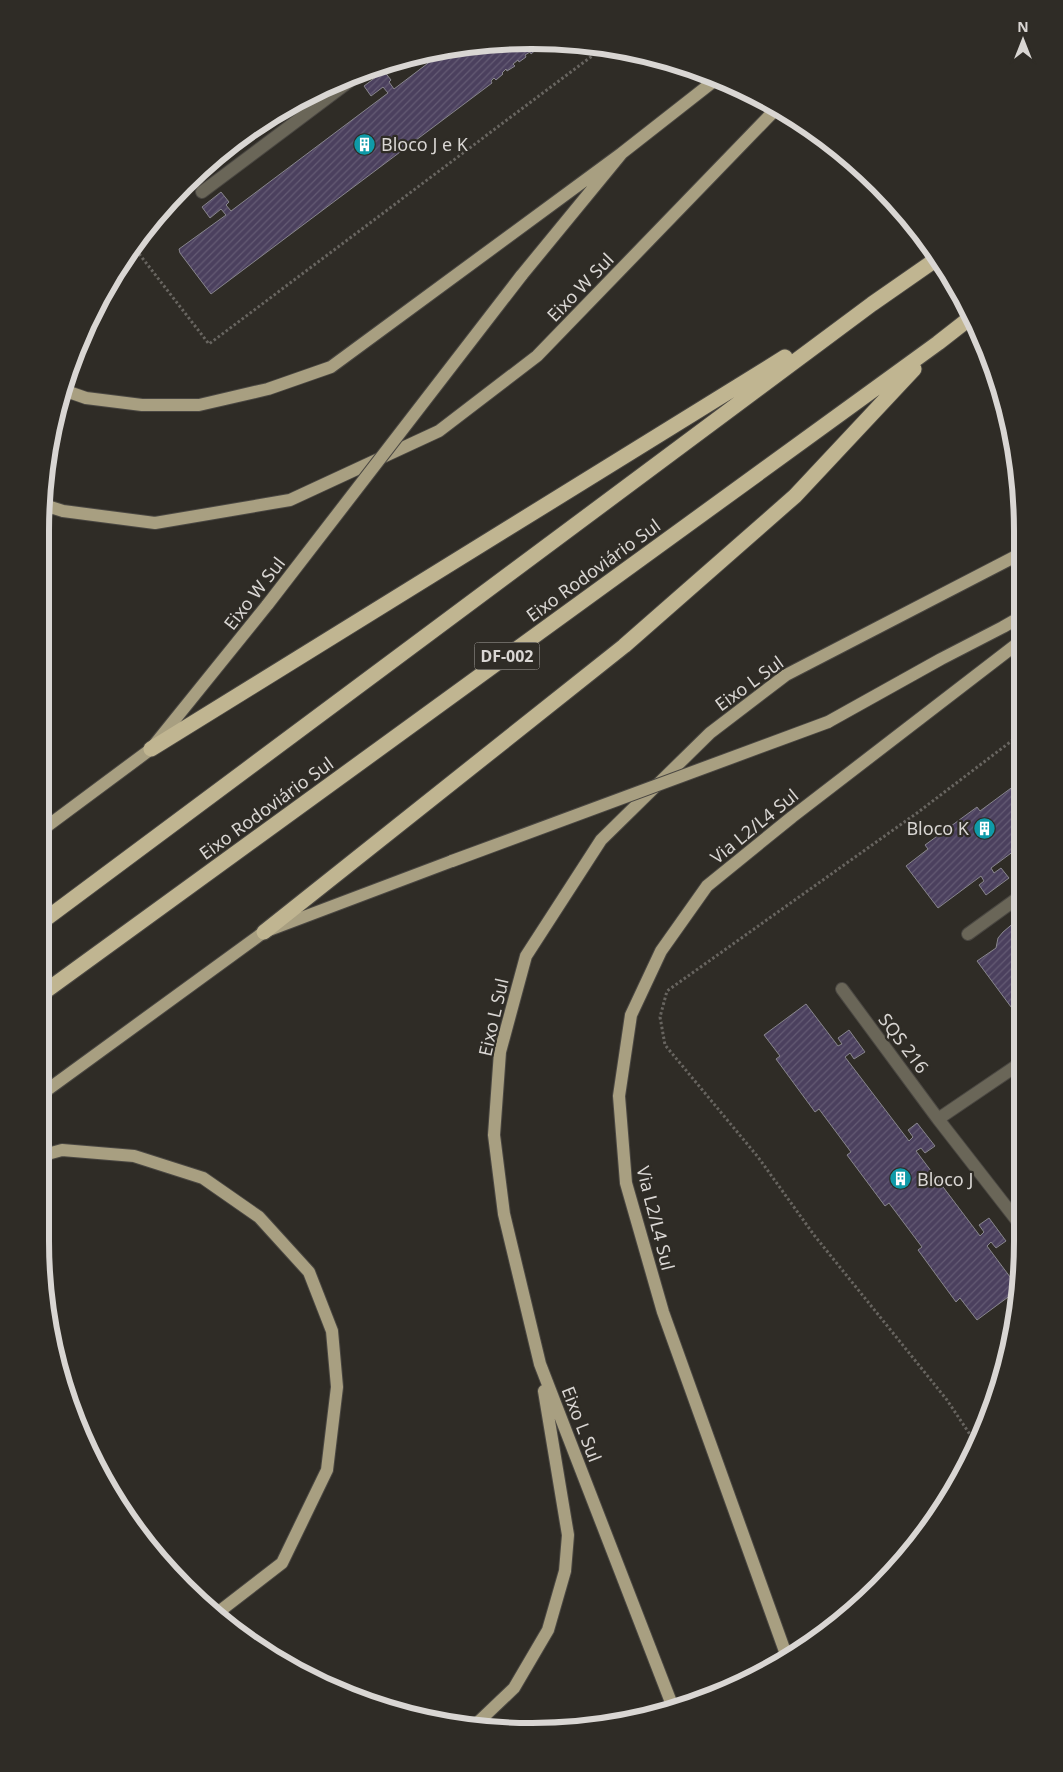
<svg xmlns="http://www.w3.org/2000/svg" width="1063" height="1772" font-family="'Noto Sans',sans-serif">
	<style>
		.building { fill: url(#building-hatch); stroke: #88868d }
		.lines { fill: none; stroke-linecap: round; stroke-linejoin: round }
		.minor-casing { stroke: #4a4742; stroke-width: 14 }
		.major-casing { stroke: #4a4742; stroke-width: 14 }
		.highway-casing { stroke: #4a4742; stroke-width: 17 }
		.path { stroke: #686560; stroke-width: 3; stroke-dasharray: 2.5 2.5; stroke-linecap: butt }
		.minor { stroke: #6a6658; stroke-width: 12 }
		.major { stroke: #a89f81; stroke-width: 12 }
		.highway { stroke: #c0b591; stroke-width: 15 }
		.major-bridge-casing { stroke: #4a4742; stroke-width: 14; stroke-linecap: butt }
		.major-bridge { stroke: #a89f81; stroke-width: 12 }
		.labels { text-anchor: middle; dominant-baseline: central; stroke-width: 4.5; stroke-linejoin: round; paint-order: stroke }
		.shield { fill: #2f2c26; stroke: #a6a39f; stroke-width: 1 }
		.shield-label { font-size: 16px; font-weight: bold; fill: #d9d6d3 }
		.poi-label { font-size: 18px; fill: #d9d6d3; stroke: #2f2c26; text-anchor: start }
		.street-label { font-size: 18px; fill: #d9d6d3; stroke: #2f2c26 }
		.rim { fill: none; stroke: #d9d6d3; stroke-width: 6 }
	</style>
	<defs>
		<pattern id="building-hatch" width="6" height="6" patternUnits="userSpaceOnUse" patternTransform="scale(1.25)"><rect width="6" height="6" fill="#4b405e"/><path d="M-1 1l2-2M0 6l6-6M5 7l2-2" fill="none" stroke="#645b74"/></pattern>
	</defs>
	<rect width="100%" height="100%" fill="#2f2c26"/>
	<path class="building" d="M532,40L547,42L543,45L541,43L536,46L538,48L531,54L530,52L525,55L526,57L519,62L518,60L513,64L515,66L507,71L506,69L502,73L503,74L496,80L494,78L491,81L492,83L211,294L180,253L179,249L226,215L221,209L210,218L202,207L221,192L229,202L226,205L231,211L388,93L383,87L371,96L364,86L384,71L391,80L389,82L394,89L448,48Z
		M1022,780V845L991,868L994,873L1001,868L1009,878L986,895L979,885L984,881L981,876L938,908L906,866L928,849L925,845L977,807L980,811Z
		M1022,916V1012L1017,1015L977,961L996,948L998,938L1003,932Z
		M806,1004L838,1046L842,1044L838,1038L849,1030L865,1052L854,1059L850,1053L845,1057L909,1141L913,1137L908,1130L917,1123L935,1146L925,1153L921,1148L916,1151L980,1236L984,1232L979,1225L989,1218L1006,1241L996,1248L991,1242L987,1246L1019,1289L977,1320L960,1298L956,1302L918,1250L922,1247L889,1203L885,1206L847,1155L851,1152L819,1109L815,1112L776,1059L780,1056L764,1035Z"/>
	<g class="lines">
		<defs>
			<path id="minor" d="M202,192L362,72
				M968,934L1022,895
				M842,989L938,1119L1022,1227
				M938,1119L1022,1062"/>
			<path id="major" d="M521,276L622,153L719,77
				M63,390L86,398L142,405H199L268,389L331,367L622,153
				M41,504L63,511L155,523L290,500L439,431L537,356L777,108
				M828,722L941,659L1003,627L1022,616
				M42,830L151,749L268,604
				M43,1093L264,932L452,861
				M44,1155L62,1150L134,1156L203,1178L259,1217L309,1272L332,1331L337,1387L327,1470L282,1563L216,1614
				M787,1657L663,1312L626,1183L619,1096L631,1015L661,951L707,886L792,817L1022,640
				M674,1710L540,1364L504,1214L494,1135L500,1052L526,956L601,840L710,733L786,675L1022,553
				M472,1728L514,1688L548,1630L565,1571L568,1535L544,1391"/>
			<path id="highway" d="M151,749L785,357
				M43,921L872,304L938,258
				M264,932L624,646L795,496L914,369
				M43,993L938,343L970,318"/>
		</defs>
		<use href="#minor" class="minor-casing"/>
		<use href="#major" class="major-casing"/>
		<use href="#highway" class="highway-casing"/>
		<path class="path" d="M133,246L209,344L604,47
			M975,1442L947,1400L814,1235L758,1157L665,1045L660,1017L667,991L917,813L1022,733"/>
		<use href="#minor" class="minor"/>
		<use href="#major" class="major"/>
		<use href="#highway" class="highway"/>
		<defs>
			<path id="major-bridge" d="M268,604L521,276
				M452,861L828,722"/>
		</defs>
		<use href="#major-bridge" class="major-bridge-casing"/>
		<use href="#major-bridge" class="major-bridge"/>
	</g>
	<defs>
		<symbol id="building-disc" viewBox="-11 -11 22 22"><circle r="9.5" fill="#0f9aa8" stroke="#2f2c26"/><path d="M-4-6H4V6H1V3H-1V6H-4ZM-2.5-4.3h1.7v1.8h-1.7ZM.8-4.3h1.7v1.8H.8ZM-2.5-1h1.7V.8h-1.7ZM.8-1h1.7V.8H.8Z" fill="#fff"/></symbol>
	</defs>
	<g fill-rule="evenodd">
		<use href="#building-disc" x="352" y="132" width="25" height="25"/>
		<use href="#building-disc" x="972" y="816" width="25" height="25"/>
		<use href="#building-disc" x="888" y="1166" width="25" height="25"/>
	</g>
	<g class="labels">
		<rect class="shield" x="474.5" y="642.5" width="65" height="27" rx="4"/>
		<g class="shield-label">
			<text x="507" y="656">DF-002</text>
		</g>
		<g class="poi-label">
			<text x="381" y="144">Bloco J e K</text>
			<text x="969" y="828" text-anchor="end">Bloco K</text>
			<text x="917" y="1179">Bloco J</text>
		</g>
		<g class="street-label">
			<text transform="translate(580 287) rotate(-46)">Eixo W Sul</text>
			<text transform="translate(593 570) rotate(-36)">Eixo Rodoviário Sul</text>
			<text transform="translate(254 593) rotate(-52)">Eixo W Sul</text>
			<text transform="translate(749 683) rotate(-36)">Eixo L Sul</text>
			<text transform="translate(266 808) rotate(-36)">Eixo Rodoviário Sul</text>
			<text transform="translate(754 826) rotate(-39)">Via L2/L4 Sul</text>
			<text transform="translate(493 1017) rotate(-77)">Eixo L Sul</text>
			<text transform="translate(904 1043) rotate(53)">SQS 216</text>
			<text transform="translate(656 1218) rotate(76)">Via L2/L4 Sul</text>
			<text transform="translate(582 1424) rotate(69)">Eixo L Sul</text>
		</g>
	</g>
	<path d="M0 0H1063V1772H0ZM531 49H532A482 482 0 0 1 1014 531V1241A482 482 0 0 1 532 1723H531A482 482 0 0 1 49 1241V531A482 482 0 0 1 531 49Z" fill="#2f2c26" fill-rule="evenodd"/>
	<path class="rim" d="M531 49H532A482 482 0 0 1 1014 531V1241A482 482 0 0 1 532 1723H531A482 482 0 0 1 49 1241V531A482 482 0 0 1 531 49Z"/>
	<g transform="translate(1023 40)" stroke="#2f2c26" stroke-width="4" paint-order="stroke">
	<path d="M0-4L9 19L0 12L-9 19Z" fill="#d9d6d3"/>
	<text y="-8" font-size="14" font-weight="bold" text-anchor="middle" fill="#d9d6d3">N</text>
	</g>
</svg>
